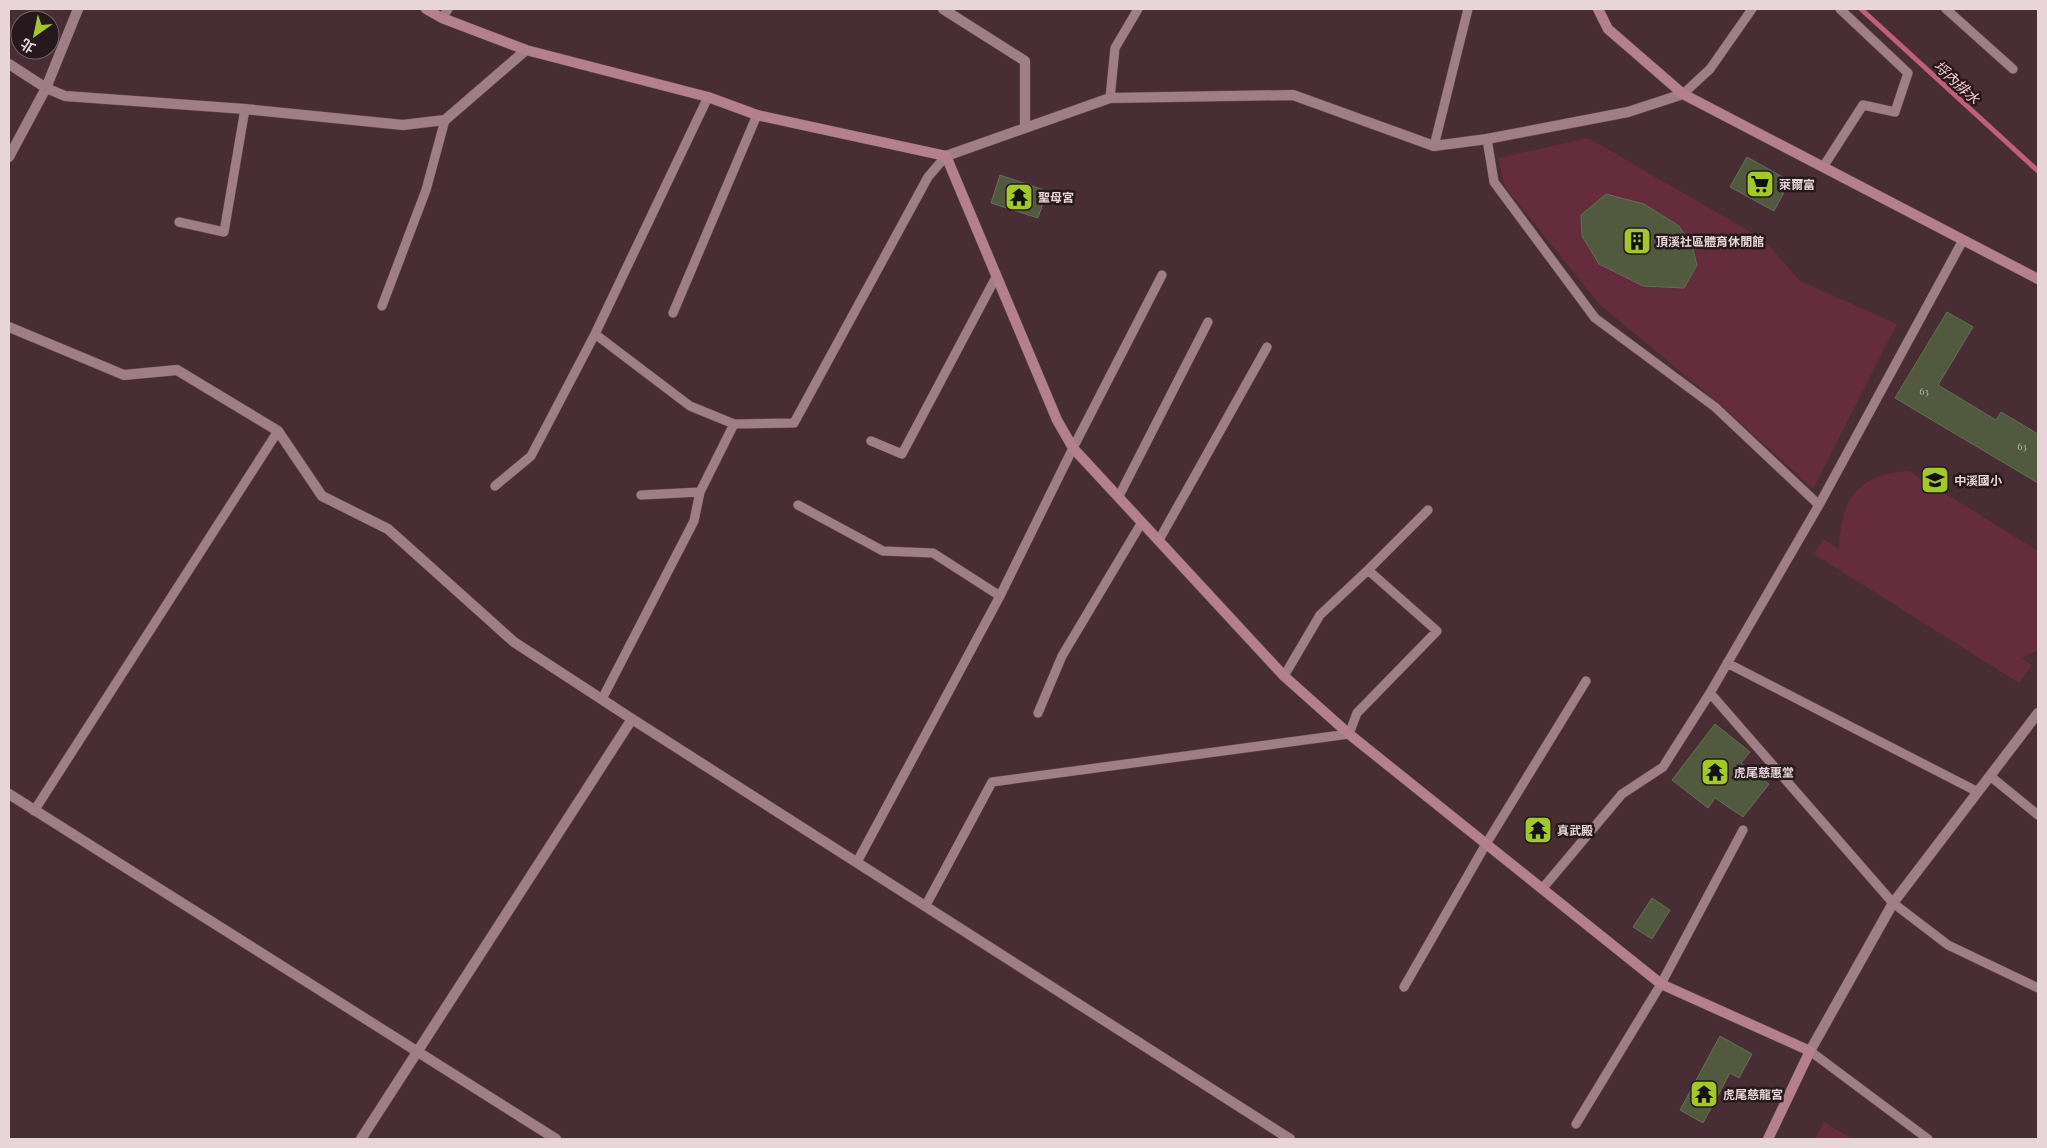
<svg xmlns="http://www.w3.org/2000/svg" width="2047" height="1148" font-family="'Playfair Display','Noto Sans TC',serif">
	<style>
		.green { fill: #652c3e }
		.lines { fill: none; stroke-linecap: round; stroke-linejoin: round }
		.stream { stroke: #c05f7d; stroke-width: 5 }
		.building { fill: #515a3f; stroke: #656e53 }
		.lane-casing { stroke: #624b51; stroke-width: 10 }
		.street-casing { stroke: #624b51; stroke-width: 11 }
		.secondary-casing { stroke: #624b51; stroke-width: 11 }
		.lane { stroke: #9f7e86; stroke-width: 9 }
		.street { stroke: #9f7e86; stroke-width: 10 }
		.secondary { stroke: #b4808e; stroke-width: 10 }
		.labels { text-anchor: middle; dominant-baseline: central; stroke-width: 5; stroke-linejoin: round; paint-order: stroke }
		.number-label { font-size: 10px; fill: #c2b6b2 }
		.poi-label { font-size: 12px; font-weight: bold; fill: #e7d5d9; stroke: #26191d; text-anchor: start }
		.water-label { font-size: 14px; font-style: italic; fill: #ffc9d7; stroke: #26191d }
	</style>
	<rect width="100%" height="100%" fill="#492d35"/>
	<path class="green" d="M1588,138L1763,239L1800,281L1897,324L1813,489L1721,405L1600,305L1505,187L1498,158Z
		M1909,471L2038,551V650L2021,658L2032,665L2019,683L1814,554L1823,539L1839,549C1841,499 1857,474 1909,471Z
		M1824,1122L1852,1139H1815Z"/>
	<g class="lines">
		<path class="stream" d="M1861,9L2038,171"/>
	</g>
	<path class="building" d="M1747,157L1790,181L1774,211L1730,187Z
		M1000,175L1047,191L1038,218L991,203Z
		M1606,194L1644,204L1679,226L1692,245L1697,265L1684,288L1643,286L1599,264L1582,236L1581,215Z
		M1947,312L1973,327L1938,385L1996,420L2001,412L2038,434V483L1895,398Z
		M1715,724L1750,752L1741,763L1769,784L1743,817L1715,798L1708,808L1672,780Z
		M1652,898L1670,910L1652,939L1633,927Z
		M1720,1036L1752,1054L1739,1078L1730,1073L1703,1123L1680,1110Z"/>
	<g class="lines">
		<defs>
			<path id="lane" d="M1946,9L2013,69
				M442,18L448,9
				M1683,94L1710,69L1752,9
				M1110,98L1115,48L1138,9
				M1487,139L1494,182L1595,318L1715,407L1819,505
				M1434,146L1468,9
				M1823,167L1863,105L1895,112L1908,73L1840,9
				M179,222L224,232L245,109
				M382,306L426,190L445,120
				M673,313L757,115
				M734,424L794,423L928,177L946,156
				M871,441L902,454L996,277
				M495,486L531,456L595,334
				M641,495L700,492
				M1119,496L1208,322
				M798,505L883,551L933,553L1000,596
				M1159,540L1267,347
				M1727,663L1978,792
				M1284,676L1320,615L1368,570L1428,510
				M1710,693L1893,903L1948,945L2038,988
				M602,699L694,521L700,492L734,424L690,406L595,334L708,97
				M1038,713L1062,656L1142,522
				M1990,776L2038,815
				M34,811L278,431
				M857,862L1000,596L1073,448L1162,275
				M1542,889L1622,794L1663,767L1710,693L1819,505L1963,240
				M926,905L992,782L1349,734L1357,713L1437,631L1368,570
				M1404,987L1486,844L1586,681
				M1810,1051L1928,1139
				M1576,1124L1661,984L1743,830"/>
			<path id="street" d="M943,9L1025,61V127
				M9,64L46,88L65,96L245,109L403,125L445,120L526,50
				M946,156L1110,98L1293,95L1434,146L1487,139L1628,112L1683,94
				M9,157L46,88L78,9
				M9,327L124,375L177,370L278,431L322,496L388,529L514,642L632,719
				M9,794L556,1139
				M1810,1051L1893,903L2038,713
				M361,1139L632,719L1290,1139"/>
			<path id="secondary" d="M426,9L442,18L526,50L708,97L757,115L946,156L1057,420L1073,448L1284,676L1349,734L1661,984L1810,1051L1768,1139
				M1598,9L1608,29L1683,94L2038,279"/>
		</defs>
		<use href="#lane" class="lane-casing"/>
		<use href="#street" class="street-casing"/>
		<use href="#secondary" class="secondary-casing"/>
		<use href="#lane" class="lane"/>
		<use href="#street" class="street"/>
		<use href="#secondary" class="secondary"/>
	</g>
	<defs>
		<symbol id="supermarket-square" viewBox="-11 -11 22 22"><rect x="-9" y="-9" width="18" height="18" rx="4" fill="#a3c926" stroke="#26191d"/><path d="M-6-5.5h2.5l.6 2H6L4.5 2H-2.5L-4.4-4H-6ZM-1.5 3.2a1.3 1.3 0 1 0 .1 0ZM3 3.2a1.3 1.3 0 1 0 .1 0Z" fill="#111"/></symbol>
		<symbol id="temple-square" viewBox="-11 -11 22 22"><rect x="-9" y="-9" width="18" height="18" rx="4" fill="#a3c926" stroke="#26191d"/><path d="M0-6L5-2H3V0L6.5 2.5H4V6H1.5V3h-3V6H-4V2.5H-6.5L-3 0V-2H-5Z" fill="#111"/></symbol>
		<symbol id="building-square" viewBox="-11 -11 22 22"><rect x="-9" y="-9" width="18" height="18" rx="4" fill="#a3c926" stroke="#26191d"/><path d="M-4-6H4V6H1V3H-1V6H-4ZM-2.5-4.3h1.7v1.8h-1.7ZM.8-4.3h1.7v1.8H.8ZM-2.5-1h1.7V.8h-1.7ZM.8-1h1.7V.8H.8Z" fill="#111"/></symbol>
		<symbol id="school-square" viewBox="-11 -11 22 22"><rect x="-9" y="-9" width="18" height="18" rx="4" fill="#a3c926" stroke="#26191d"/><path d="M0-5L7-2L0 1L-7-2ZM-4 1L0 2.5L4 1V4Q0 6-4 4Z" fill="#111"/></symbol>
	</defs>
	<g fill-rule="evenodd">
		<use href="#supermarket-square" x="1744" y="168" width="32" height="32"/>
		<use href="#temple-square" x="1003" y="181" width="32" height="32"/>
		<use href="#building-square" x="1621" y="225" width="32" height="32"/>
		<use href="#school-square" x="1919" y="464" width="32" height="32"/>
		<use href="#temple-square" x="1699" y="756" width="32" height="32"/>
		<use href="#temple-square" x="1522" y="814" width="32" height="32"/>
		<use href="#temple-square" x="1688" y="1078" width="32" height="32"/>
	</g>
	<g class="labels">
		<g class="number-label">
			<text x="1924" y="391">63</text>
			<text x="2022" y="446">63</text>
		</g>
		<g class="poi-label">
			<text x="1779" y="184">萊爾富</text>
			<text x="1038" y="197">聖母宮</text>
			<text x="1656" y="241">頂溪社區體育休閒館</text>
			<text x="1954" y="480">中溪國小</text>
			<text x="1734" y="772">虎尾慈惠堂</text>
			<text x="1557" y="830">真武殿</text>
			<text x="1723" y="1094">虎尾慈龍宮</text>
		</g>
		<g class="water-label">
			<text transform="translate(1957 82) rotate(43)">埒內排水</text>
		</g>
	</g>
	<rect width="2047" height="1148" fill="none" stroke="#e7d5d9" stroke-width="20"/>
	<g transform="translate(35 35) rotate(213)"><circle r="24" fill="#26191d" stroke="#736468"/>
	<path d="M0-4L9 19L0 12L-9 19Z" fill="#a3c926"/>
	<text y="-8" font-size="14" font-weight="bold" text-anchor="middle" fill="#e7d5d9">北</text>
	</g>
</svg>
